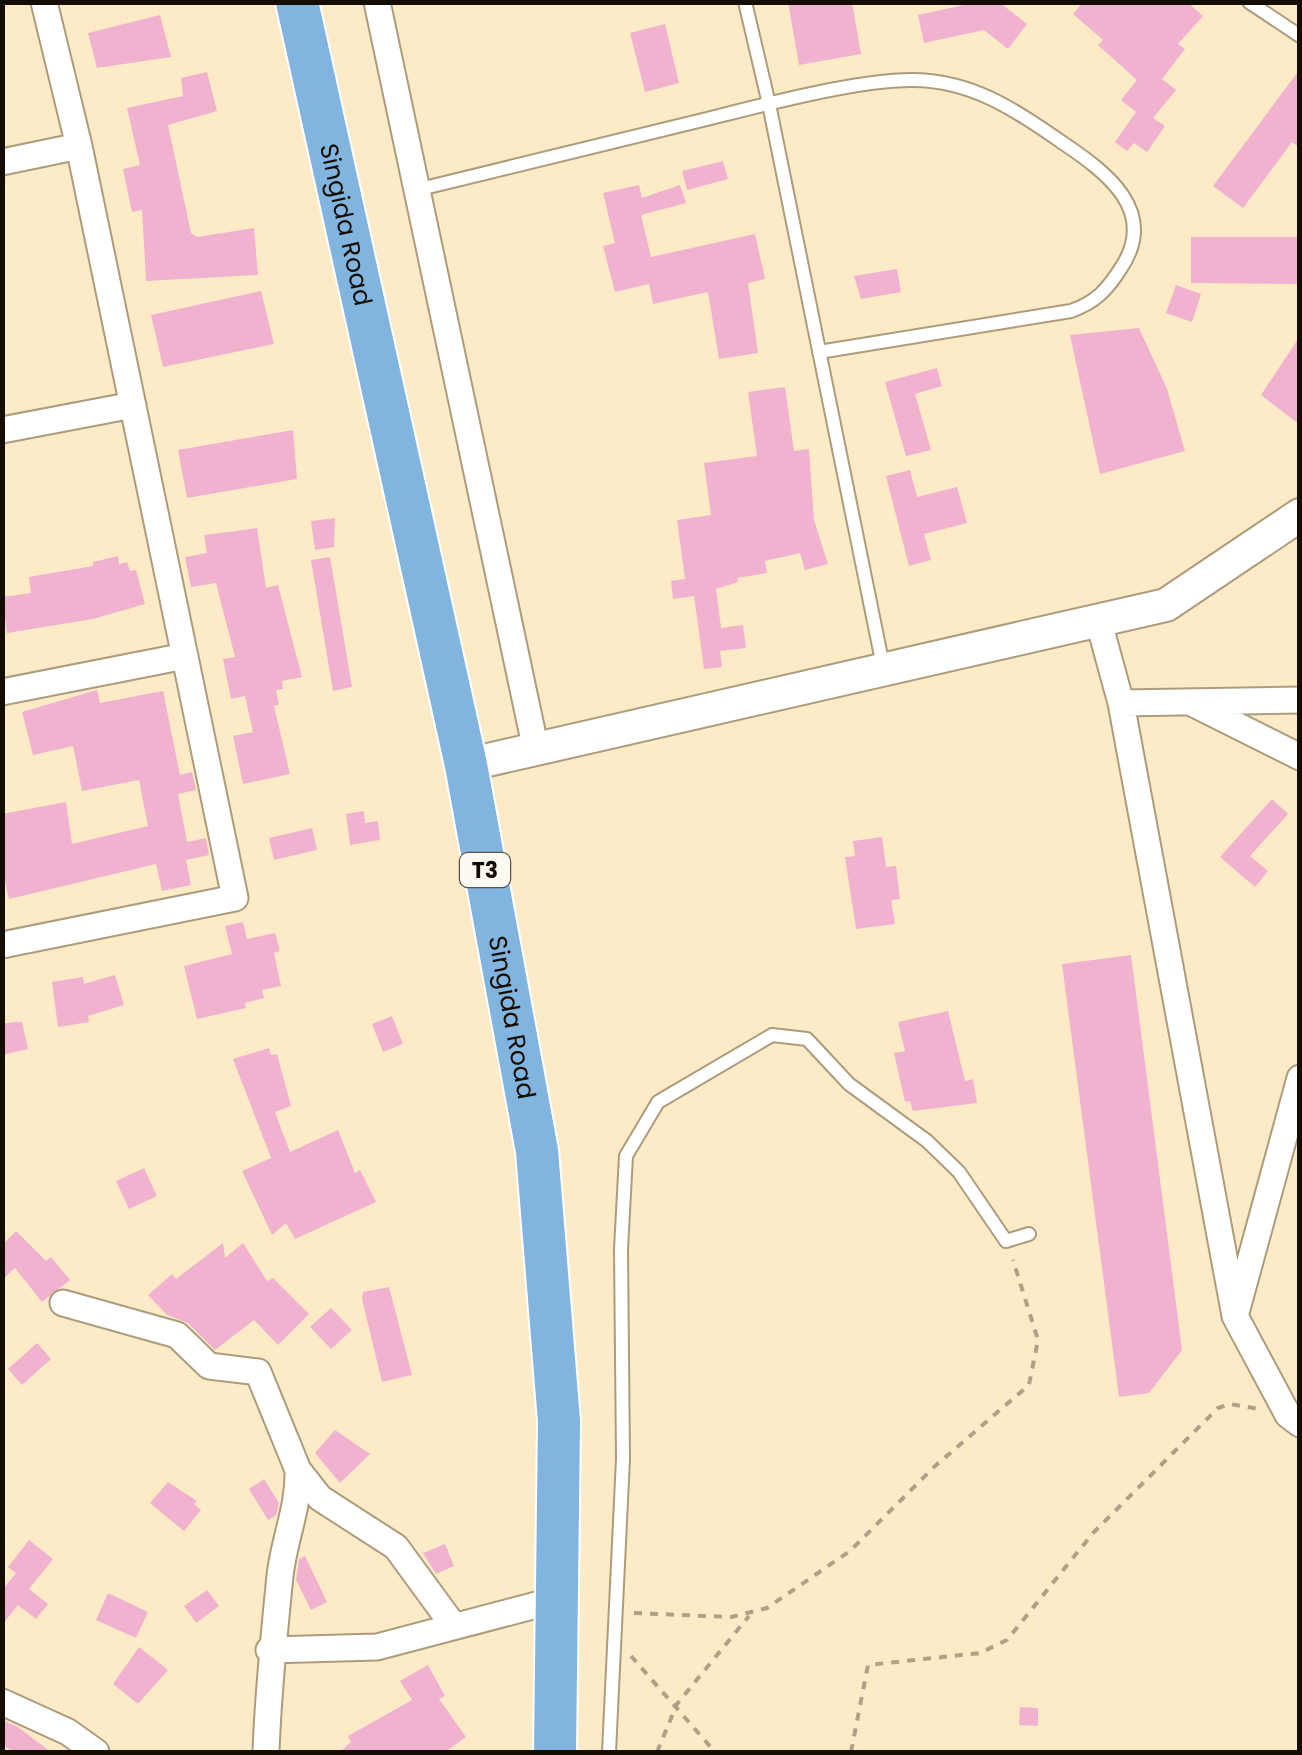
<svg xmlns="http://www.w3.org/2000/svg" width="1302" height="1755" font-family="Poppins,sans-serif">
	<style>
		.building { fill: #f0b2ce }
		.lines { fill: none; stroke-linecap: round; stroke-linejoin: round }
		.service-casing { stroke: #ad9c7c; stroke-width: 16 }
		.minor-casing { stroke: #ad9c7c; stroke-width: 29 }
		.tertiary-casing { stroke: #ad9c7c; stroke-width: 36 }
		.trunk-casing { stroke: #fff; stroke-width: 46 }
		.path { stroke: #aea186; stroke-width: 4; stroke-dasharray: 8 8; stroke-linecap: butt }
		.service { stroke: #fff; stroke-width: 12 }
		.minor { stroke: #fff; stroke-width: 25 }
		.tertiary { stroke: #fff; stroke-width: 32 }
		.trunk { stroke: #82b4e0; stroke-width: 42 }
		.labels { text-anchor: middle; dominant-baseline: central; stroke-width: 9; stroke-linejoin: round; paint-order: stroke }
		.shield { fill: #fefaf3; stroke: #5a544b; stroke-width: 2.5 }
		.shield-label { font-size: 22px; font-weight: bold; fill: #130d03 }
		.street-label { font-size: 25px; fill: #130d03; stroke: #fefaf3 }
	</style>
	<rect width="100%" height="100%" fill="#fdebc8"/>
	<path class="building" d="M788,2H852L861,54L799,65Z
		M977,2H999L1027,24L1008,49L984,30L924,43L918,15Z
		M1083,2H1187L1203,16L1178,44L1185,49L1162,79L1176,90L1153,118L1165,126L1147,152L1134,143L1127,151L1115,142L1136,112L1121,100L1137,80L1098,45L1103,40L1073,14Z
		M160,15L171,57L97,68L88,33Z
		M665,24L679,83L645,92L630,33Z
		M1300,69V148L1292,142L1243,208L1213,186Z
		M207,72L217,111L168,125L191,233L197,237L254,228L258,275L146,281L142,210L132,212L123,169L140,165L127,108L183,96L181,78Z
		M723,161L728,179L687,190L682,171Z
		M639,185L642,198L680,185L686,203L641,215L651,257L755,234L765,279L748,283L758,353L719,359L708,292L653,304L649,284L615,292L603,246L615,243L603,193Z
		M1191,237H1300V284L1191,283Z
		M897,269L901,292L861,299L854,276Z
		M1176,285L1201,294L1192,322L1166,313Z
		M261,291L274,344L163,367L151,315Z
		M1139,328L1167,389L1185,451L1100,474L1070,335Z
		M1300,336V425L1261,395Z
		M937,368L942,386L915,394L931,450L906,456L885,382Z
		M785,387L794,451L809,449L814,520L828,564L805,570L800,553L765,561L767,573L737,578L738,582L716,589L721,628L743,625L746,648L720,651L722,667L704,669L694,596L673,599L671,581L685,579L677,520L711,515L704,463L757,456L748,392Z
		M293,430L297,479L187,498L178,450Z
		M910,470L917,497L957,487L967,523L924,534L931,560L909,566L886,476Z
		M335,518L334,547L315,550L311,521Z
		M257,528L266,588L278,585L302,677L282,681L283,689L276,690L279,705L274,706L290,774L243,784L233,736L253,732L245,696L231,699L223,659L235,657L216,583L191,587L185,557L207,553L204,535Z
		M118,556L119,564L127,562L130,571L136,570L145,604L93,619L7,633L2,597L31,593L29,577L93,566V562Z
		M330,557L352,687L333,691L311,560Z
		M97,690L100,703L163,691L180,775L192,772L196,790L178,794L187,842L206,838L209,855L186,860L191,885L162,891L156,864L9,899L2,867V814L66,802L72,844L148,826L139,780L82,791L73,746L33,755L22,712Z
		M1272,799L1288,814L1250,856L1268,871L1255,887L1220,857Z
		M364,811L365,823L378,821L380,840L350,845L346,814Z
		M312,828L317,850L274,860L269,838Z
		M882,837L886,867L896,866L900,899L891,900L895,924L856,929L845,857L855,856L853,841Z
		M243,922L247,939L275,933L280,951L274,953L281,986L262,990L264,998L245,1003L246,1008L197,1019L184,966L232,954L225,926Z
		M1131,955L1182,1350L1149,1393L1119,1397L1062,964Z
		M115,975L124,1005L88,1016L89,1022L58,1027L52,982L83,977L84,984Z
		M948,1011L965,1081L973,1079L977,1103L913,1111L910,1101L905,1102L894,1053L905,1051L898,1022Z
		M392,1016L403,1044L383,1052L372,1024Z
		M14,1022H22L28,1049L2,1055V1024Z
		M269,1048L271,1055L277,1054L291,1106L275,1112L290,1152L338,1130L355,1173L360,1170L376,1202L295,1239L286,1223L272,1235L242,1171L271,1158L233,1059Z
		M144,1168L157,1196L129,1209L116,1181Z
		M16,1231L46,1261L51,1257L70,1280L42,1302L15,1268L2,1280V1245Z
		M223,1243L225,1258L243,1243L267,1281L273,1278L309,1314L278,1345L254,1320L215,1350L188,1323L167,1315L148,1295L172,1274L176,1279Z
		M389,1287L412,1375L382,1382L362,1299L363,1292Z
		M331,1308L352,1330L331,1349L310,1327Z
		M37,1343L51,1359L22,1385L8,1369Z
		M335,1430L370,1454L340,1483L315,1453Z
		M264,1479L279,1503L276,1515L268,1520L249,1489Z
		M168,1482L197,1501L194,1504L201,1510L184,1531L150,1503Z
		M29,1540L53,1559L29,1589L48,1604L36,1619L18,1605L2,1625V1590L16,1573L8,1567Z
		M445,1544L454,1566L436,1574L423,1553Z
		M305,1556L327,1602L311,1610L296,1580L299,1559Z
		M207,1590L219,1606L196,1623L184,1606Z
		M108,1593L148,1612L136,1638L96,1620Z
		M139,1647L168,1670L138,1704L113,1684Z
		M428,1665L445,1696L439,1699L466,1737L445,1752H340L351,1742L348,1736L412,1700L400,1681Z
		M1020,1707L1038,1708V1726L1019,1725Z
		M2,1720L18,1727L51,1752H13L2,1744Z"/>
	<g class="lines">
		<defs>
			<path id="service" d="M745,2L769,104L883,666
				M1249,2L1300,36
				M416,190C515,166 613,142 711,118C766,104 857,80 912,80C972,80 1015,110 1063,143C1106,172 1159,211 1121,268C1107,290 1096,302 1071,311L819,352
				M609,1752L623,1459L621,1249L626,1156L658,1102L772,1035L807,1039L849,1084L927,1141L959,1172L1006,1241L1029,1234"/>
			<path id="minor" d="M377,2L536,750
				M2,162L79,146
				M2,430L133,405
				M1098,619L1121,703L1235,1316L1288,1415L1300,1424
				M2,692L185,656
				M1121,703L1300,700
				M1192,703L1300,757
				M2,945L235,898L79,146L44,2
				M63,1303L177,1335L209,1366L258,1372L298,1470L320,1498L396,1547L453,1625
				M1237,1309L1300,1078
				M269,1650L377,1647L559,1599
				M2,1702L68,1732L96,1752
				M266,1752C268,1693 274,1635 280,1576C284,1539 299,1508 298,1470"/>
			<path id="tertiary" d="M466,765L1166,605L1300,515"/>
			<g id="trunk">
				<path id="s1" d="M297,2L466,765L537,1151L559,1421L555,1752"/>
			</g>
		</defs>
		<use href="#service" class="service-casing"/>
		<use href="#minor" class="minor-casing"/>
		<use href="#tertiary" class="tertiary-casing"/>
		<use href="#trunk" class="trunk-casing"/>
		<path class="path" d="M634,1613L731,1617L767,1608L850,1551L934,1467L1029,1385L1038,1340L1013,1260
			M631,1656L715,1752
			M657,1752L677,1704L749,1616
			M851,1752L868,1665L980,1653L1007,1640L1093,1533L1218,1408L1230,1404L1259,1409"/>
		<use href="#service" class="service"/>
		<use href="#minor" class="minor"/>
		<use href="#tertiary" class="tertiary"/>
		<use href="#trunk" class="trunk"/>
	</g>
	<g class="labels">
		<rect class="shield" x="460" y="853" width="50" height="34" rx="8"/>
		<g class="shield-label">
			<text x="485" y="870">T3</text>
		</g>
		<g class="street-label">
			<text stroke="none"><textPath href="#s1" startOffset="228">Singida Road</textPath></text>
			<text stroke="none"><textPath href="#s1" startOffset="1038">Singida Road</textPath></text>
		</g>
	</g>
	<rect width="1302" height="1755" fill="none" stroke="#130d03" stroke-width="10"/>
</svg>
